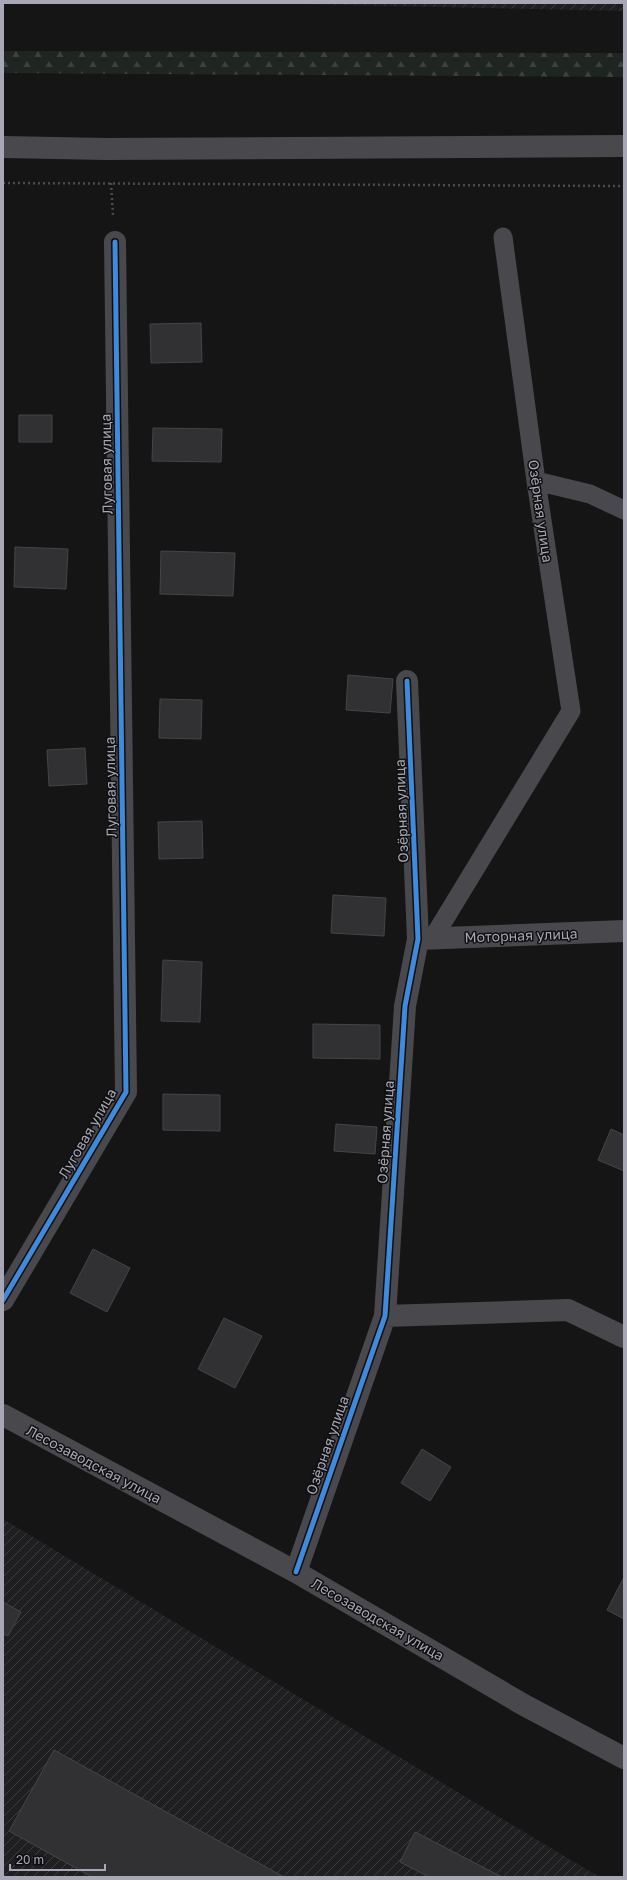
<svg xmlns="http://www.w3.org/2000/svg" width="627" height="1880" font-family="'Golos Text',sans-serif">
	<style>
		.industrial { fill: url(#industrial-furrows) }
		.forest { fill: url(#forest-firs) }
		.building { fill: #313133; stroke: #454448 }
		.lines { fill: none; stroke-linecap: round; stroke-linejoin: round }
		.path { stroke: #4b4b4f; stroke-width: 2.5; stroke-dasharray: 2 3; stroke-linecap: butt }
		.service { stroke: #49494d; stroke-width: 19 }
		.minor { stroke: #49494d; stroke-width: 22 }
		.cycleway-casing { stroke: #0f0f11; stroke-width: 8 }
		.cycleway { stroke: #408adc; stroke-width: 5 }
		.labels { text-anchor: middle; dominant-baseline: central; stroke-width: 3; stroke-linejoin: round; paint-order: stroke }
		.street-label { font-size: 14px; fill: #a7a7b5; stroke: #0f0f11 }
	</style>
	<defs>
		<pattern id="industrial-furrows" width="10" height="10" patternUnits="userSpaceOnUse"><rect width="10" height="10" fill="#1f1f21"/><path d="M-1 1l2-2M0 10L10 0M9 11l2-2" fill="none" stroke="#3d3d3f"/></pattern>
		<pattern id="forest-firs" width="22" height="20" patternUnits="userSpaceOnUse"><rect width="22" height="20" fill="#1f2521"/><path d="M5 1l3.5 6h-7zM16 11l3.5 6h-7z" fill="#3d423f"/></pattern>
	</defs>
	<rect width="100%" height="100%" fill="#151515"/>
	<path class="industrial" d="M252,3H624V11Z
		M3,1519L589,1871L601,1877H3Z"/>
	<path class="forest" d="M3,51L624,53V77L3,73Z"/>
	<path class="building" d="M201,323L202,362L151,363L150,324Z
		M19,415H52V442H19Z
		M153,428L222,429L221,462L152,461Z
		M15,547L68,549L66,589L14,587Z
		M161,551L235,553L233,596L160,594Z
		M348,675L393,679L390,713L346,710Z
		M160,699L202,700L201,739L159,738Z
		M85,748L87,784L49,786L47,750Z
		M202,821L203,858L159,859L158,822Z
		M333,895L386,898L384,936L331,933Z
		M163,960L202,962L200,1022L161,1021Z
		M313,1024L380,1025V1059L313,1058Z
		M163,1094L220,1095V1131L163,1130Z
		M336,1124L377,1127L375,1154L334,1151Z
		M611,1129L624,1135V1171L598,1160Z
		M93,1249L130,1268L107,1312L70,1293Z
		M224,1318L262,1336L235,1388L198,1369Z
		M422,1449L451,1467L430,1501L401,1483Z
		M624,1577V1619L607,1610Z
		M3,1602L21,1612L8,1636L3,1633Z
		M54,1750L284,1877H92L9,1831Z
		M415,1832L502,1877H429L400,1862Z"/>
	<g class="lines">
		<path class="path" d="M3,183L624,186
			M111,183L113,215"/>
		<path class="service" d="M536,481L590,494L624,510
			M433,938L571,711L536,481L503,237"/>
		<path class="minor" d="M3,147L106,149L624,146
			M418,939L624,931
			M3,1300L126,1092L115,242
			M385,1316L568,1310L624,1337
			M3,1415L296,1572L524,1705L624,1758
			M296,1572L385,1316L405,1006L418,939L407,681"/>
		<defs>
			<path id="cycleway" d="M3,1300L126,1092L115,242
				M296,1572L385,1316L405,1006L418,939L407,681"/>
		</defs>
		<use href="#cycleway" class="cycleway-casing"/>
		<use href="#cycleway" class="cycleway"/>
	</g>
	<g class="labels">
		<g class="street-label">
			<text transform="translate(106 464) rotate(-91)">Луговая улица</text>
			<text transform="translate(541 511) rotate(82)">Озёрная улица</text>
			<text transform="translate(110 787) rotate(-91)">Луговая улица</text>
			<text transform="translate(401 811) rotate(-92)">Озёрная улица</text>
			<text transform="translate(521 935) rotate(-2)">Моторная улица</text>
			<text transform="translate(385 1132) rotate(-86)">Озёрная улица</text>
			<text transform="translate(87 1133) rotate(-60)">Луговая улица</text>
			<text transform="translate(327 1445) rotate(-71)">Озёрная улица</text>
			<text transform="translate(94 1464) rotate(28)">Лесозаводская улица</text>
			<text transform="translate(378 1619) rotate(30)">Лесозаводская улица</text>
		</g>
	</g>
	<rect width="627" height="1880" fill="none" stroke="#a7a7b5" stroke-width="8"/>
	<path d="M10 1864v6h95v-6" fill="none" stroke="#a7a7b5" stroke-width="2"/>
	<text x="16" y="1864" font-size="12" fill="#a7a7b5" stroke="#0f0f11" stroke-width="3" paint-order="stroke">20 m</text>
</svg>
